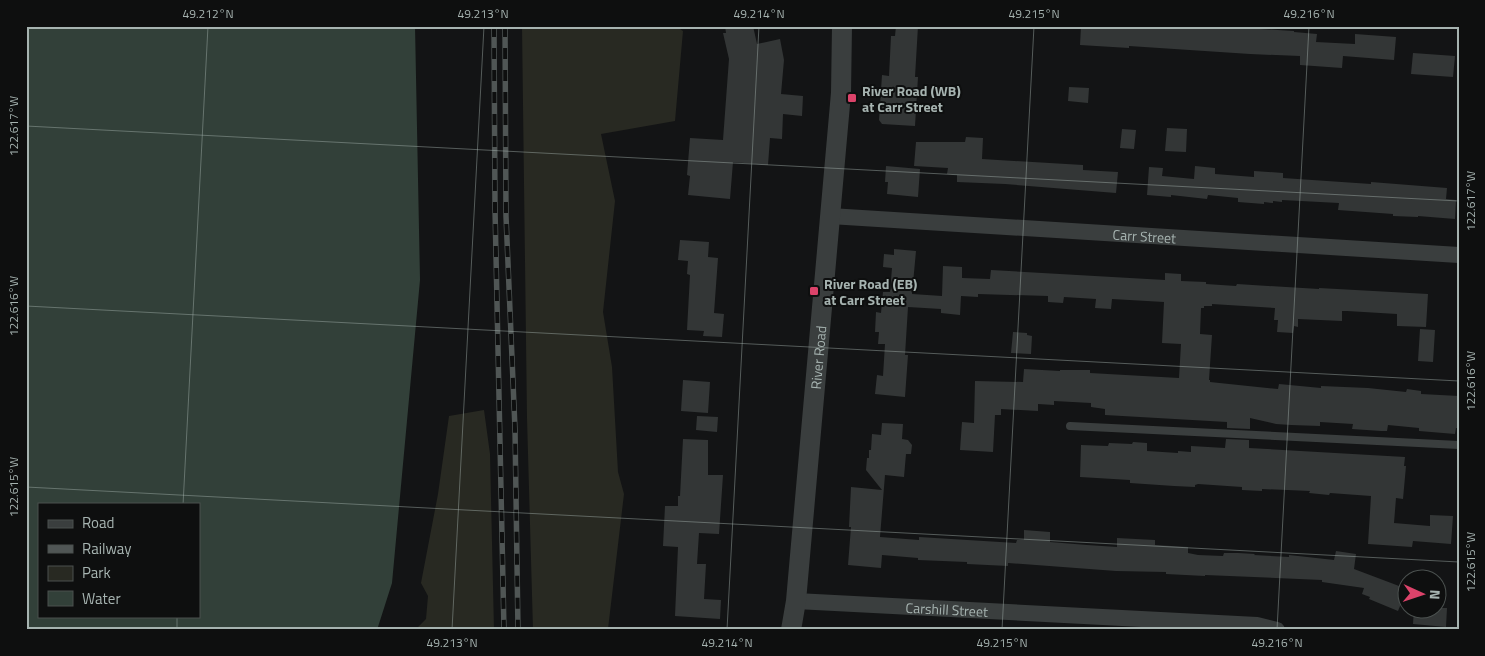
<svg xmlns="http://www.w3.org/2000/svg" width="1485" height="656" font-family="'Titillium Web',sans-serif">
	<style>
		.green { fill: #282922 }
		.water { fill: #324039; fill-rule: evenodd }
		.building { fill: #333636 }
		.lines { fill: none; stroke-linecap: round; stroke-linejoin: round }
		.service { stroke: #3a3e3e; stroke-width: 8 }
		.minor { stroke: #3a3e3e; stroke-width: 16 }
		.tertiary { stroke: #3a3e3e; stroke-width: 20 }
		.rail-casing { stroke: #505655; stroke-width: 5.5 }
		.rail { stroke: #0e0f0f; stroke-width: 4; stroke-dasharray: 11; stroke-linecap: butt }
		.ticks { fill: none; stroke: #a6b3b0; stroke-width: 1; stroke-opacity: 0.45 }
		.poi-dot { fill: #dc436a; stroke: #0e0f0f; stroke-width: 2 }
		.labels { text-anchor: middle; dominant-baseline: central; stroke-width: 4; stroke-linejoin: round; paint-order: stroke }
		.poi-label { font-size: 14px; font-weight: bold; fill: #a6b3b0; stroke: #0e0f0f; text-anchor: start }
		.street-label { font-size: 14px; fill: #a6b3b0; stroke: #0e0f0f }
		.neatline { fill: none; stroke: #a6b3b0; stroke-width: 2 }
		.ticks-label { font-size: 12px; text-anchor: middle; fill: #a6b3b0 }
	</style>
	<rect width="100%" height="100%" fill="#131415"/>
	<path class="green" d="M522,26H675L683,31L675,121L601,134L615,201L603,312L612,367L618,472L624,494L608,629L625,630H533L527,418Z
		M484,410L490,454L494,630H415L426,619L428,596L421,583L438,494L449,416Z"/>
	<path class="water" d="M26,26H415L420,280L392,583L377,630H26ZM39,505H199V617H39Z"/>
	<path class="building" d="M725,26H753L757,44L780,39L784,60L781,94L803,96L802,116L783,114L782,139L770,138L768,165L733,162L730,199L688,195L690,176L687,175L690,138L723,140L729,59L723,33H726Z
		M896,26H918L915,77H918L915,126L882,124L879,120L882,75L889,76L891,36H895Z
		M1081,26H1207L1294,31V32L1317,34L1316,42L1355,44V34L1396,37L1394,60L1343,56L1342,68L1300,65V56L1250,54L1129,46V48L1080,45Z
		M1413,53L1455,56L1453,77L1411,74Z
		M1069,87L1089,88L1088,103L1068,101Z
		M1167,128L1187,129L1186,152L1165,151Z
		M1122,129L1136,130L1134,149L1120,148Z
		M966,137L983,138L982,159L1083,165V170L1118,172L1116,193L1005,184L957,182V175L947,174L948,168L914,166L916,142H965Z
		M886,166L920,169L918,197L887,194L888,182H885Z
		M1195,166L1215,168V174L1254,177V171L1283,173V178L1371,184V182L1447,188L1446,199L1456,200L1455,219L1418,216V217L1393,216V214L1338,210L1339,203L1282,200V202L1273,201V203L1264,202V204L1238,202V198L1208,195L1207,199L1171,195V197L1147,195L1149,167L1163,168L1162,176L1194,179Z
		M680,240L709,242L708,257L718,258L714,313L724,314L722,337L703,336L704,331L687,330L690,275L687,274L688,261L678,260Z
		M894,249L916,251L912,294L942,296L943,266L962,267V278L990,279L991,270L1165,280V273L1181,274V281L1206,282V284L1236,286L1237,284L1319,289V288L1428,294L1426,327L1397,326V314L1347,311H1342V321L1298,319V327L1294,326L1293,333L1277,332L1278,320H1274L1275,308L1212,304V306H1204V308H1201L1200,334L1212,335L1209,380H1210V382L1278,389L1279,384L1321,388V386L1368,388L1406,392L1407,389L1421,391V394L1459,396V428H1456L1455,434L1419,431V428L1388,425L1387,431H1381L1352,429L1353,424L1320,422V426L1291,425L1276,424L1250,418V429L1227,428V422L1105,415V409L1091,407V403L1054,401V405L1038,404V411L1001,409V415H995L993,452L960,450L962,422L974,423L975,381L1023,382L1024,369L1060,371V370H1090V373L1179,378L1181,344L1162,343L1164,302L1112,299L1111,309L1095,308L1096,299L1064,297L1063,303L1048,302V296L978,294V297L961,296L960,315L941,313V309L908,307L905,355H908L905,397L875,394L877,375L883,376L885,344H878L879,332H875L876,312L881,313L883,292H890L892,268L883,267L884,254L894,255Z
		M1420,329L1435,330L1433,362L1418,361Z
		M1013,332L1027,333V335L1032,336L1031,354L1011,353Z
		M683,380L710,382L708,413L681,411Z
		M697,416L718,417L717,432L696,430Z
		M882,423L903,424L902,439L908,440L912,445L911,454H906L904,477L885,475L880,537L919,540V537L1016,543L1017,540H1024V530L1050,532V542L1087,545L1117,547V538L1155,540V545L1188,547V553L1198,555L1223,556L1224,553H1238L1255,554L1254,555L1289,557V555L1334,560L1336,551L1356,554L1354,569L1407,589L1398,611L1369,599L1370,597L1362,594L1364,588L1322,582V580L1205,575V576L1166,574V572L1116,571L1008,563V566L967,564V562L918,560V558L882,555L881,568L848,565L851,527H849L851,487L882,490L866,470L867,458H869V450H871L872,434L881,435Z
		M683,439L708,440V475H723L719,534L699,533L697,564H706L704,599L721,600L720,619L675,616L678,547L663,546L665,506H678V496H680Z
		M1226,439L1249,440V448L1405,457L1404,466H1406L1403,499L1396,498L1394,523L1430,526V515L1453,516L1451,544L1413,541L1412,547L1368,544L1371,496L1330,493L1329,495L1309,493L1310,491L1262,489V491L1242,490V487L1198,484L1195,485V487L1174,486L1130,483V480L1080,477L1081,445L1108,446L1109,443L1132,444L1133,442L1147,443V451L1178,453V451L1191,452V446L1225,448Z
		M1414,608H1447L1446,627L1413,624Z"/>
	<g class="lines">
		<path class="service" d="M1070,426L1459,445"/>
		<g class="minor">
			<path id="s1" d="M830,216L1459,255"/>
			<path id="s2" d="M796,601L1257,625L1277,630"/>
		</g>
		<path class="tertiary" id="s3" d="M791,630L796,601L841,93L842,26"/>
		<defs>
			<path id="rail" d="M494,26L495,209L504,630
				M505,26L506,216L515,429L518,630"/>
		</defs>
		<use href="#rail" class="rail-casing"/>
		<use href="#rail" class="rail"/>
	</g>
	<path class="ticks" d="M26,126L1459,201M26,306L1459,381M26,487L1459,562M183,505L208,26M177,630V617M452,630L484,26M727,630L759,26M1002,630L1034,26M1277,630L1309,26"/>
	<g class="poi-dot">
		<rect x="847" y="93" width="10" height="10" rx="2.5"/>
		<rect x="809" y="286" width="10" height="10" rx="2.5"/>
	</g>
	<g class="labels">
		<g class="poi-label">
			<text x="862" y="90">River Road (WB)<tspan x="862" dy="16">at Carr Street</tspan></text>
			<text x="824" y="283">River Road (EB)<tspan x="824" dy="16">at Carr Street</tspan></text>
		</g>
		<g class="street-label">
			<text stroke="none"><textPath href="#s1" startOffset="315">Carr Street</textPath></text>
			<text stroke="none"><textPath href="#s3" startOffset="274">River Road</textPath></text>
			<text stroke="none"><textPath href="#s2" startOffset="151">Carshill Street</textPath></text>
		</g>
	</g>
	<rect width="1485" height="656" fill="none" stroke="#0e0f0f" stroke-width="55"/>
	<rect x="38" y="503" width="162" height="115" fill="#0e0f0f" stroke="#4b514f"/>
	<rect x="48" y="520" width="25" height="8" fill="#3a3e3e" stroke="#4b514f"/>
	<text x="82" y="528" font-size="15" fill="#a6b3b0">Road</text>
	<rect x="48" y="545" width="25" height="8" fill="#505655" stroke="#4b514f"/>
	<text x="82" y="554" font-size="15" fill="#a6b3b0">Railway</text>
	<rect x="48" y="566" width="25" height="15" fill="#282922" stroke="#4b514f"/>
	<text x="82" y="578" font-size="15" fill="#a6b3b0">Park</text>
	<rect x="48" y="591" width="25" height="15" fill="#324039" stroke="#4b514f"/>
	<text x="82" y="604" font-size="15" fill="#a6b3b0">Water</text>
	<g transform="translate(1422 594) rotate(93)"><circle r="24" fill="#0e0f0f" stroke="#4b514f"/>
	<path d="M0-4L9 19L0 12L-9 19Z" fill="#dc436a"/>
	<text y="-8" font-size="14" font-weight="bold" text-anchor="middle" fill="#a6b3b0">N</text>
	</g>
	<rect x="28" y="28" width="1430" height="600" class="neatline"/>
	<g class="ticks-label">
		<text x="208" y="18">49.212°N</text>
		<text x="483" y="18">49.213°N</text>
		<text x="759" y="18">49.214°N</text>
		<text x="1034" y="18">49.215°N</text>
		<text x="1309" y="18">49.216°N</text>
		<text transform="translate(14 126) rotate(-90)" y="4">122.617°W</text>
		<text transform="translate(1471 201) rotate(-90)" y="4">122.617°W</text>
		<text transform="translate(14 306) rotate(-90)" y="4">122.616°W</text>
		<text transform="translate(1471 381) rotate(-90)" y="4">122.616°W</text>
		<text transform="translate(14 487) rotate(-90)" y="4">122.615°W</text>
		<text transform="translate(1471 562) rotate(-90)" y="4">122.615°W</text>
		<text x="452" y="647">49.213°N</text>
		<text x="727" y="647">49.214°N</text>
		<text x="1002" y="647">49.215°N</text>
		<text x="1277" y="647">49.216°N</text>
	</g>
</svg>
